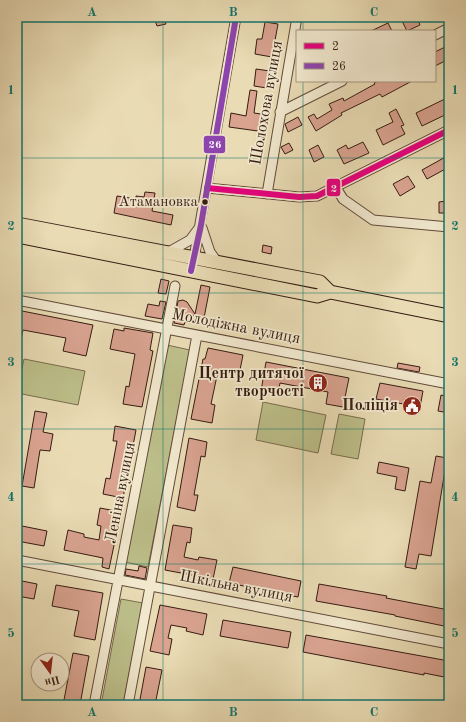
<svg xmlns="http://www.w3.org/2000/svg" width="466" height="722" font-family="'Old Standard TT',serif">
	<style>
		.green { fill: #bcbe89; stroke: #796c4d }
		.building { fill: #d9a390; stroke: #361b11 }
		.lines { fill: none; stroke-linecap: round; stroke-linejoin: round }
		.minor-casing { stroke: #634b3a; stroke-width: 11 }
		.highway-casing { stroke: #361b11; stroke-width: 15 }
		.minor { stroke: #f1e8ce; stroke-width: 9 }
		.highway { stroke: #e9dbb4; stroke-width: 13 }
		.bus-1-casing { stroke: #f1e8ce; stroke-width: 9 }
		.bus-2-casing { stroke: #f1e8ce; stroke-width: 9 }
		.bus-1 { stroke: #e5007d; stroke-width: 6 }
		.bus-2 { stroke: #8e44ad; stroke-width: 6 }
		.grid { fill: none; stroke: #0f766e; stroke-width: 1; stroke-opacity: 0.55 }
		.bus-dot { fill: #361b11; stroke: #f1e8ce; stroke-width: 1.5 }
		.labels { text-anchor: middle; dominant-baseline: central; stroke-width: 3.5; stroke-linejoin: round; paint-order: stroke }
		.bus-label { font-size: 15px; fill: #361b11; stroke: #f1e8ce; text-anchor: end }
		.street-label { font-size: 16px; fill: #361b11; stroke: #f1e8ce }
		.poi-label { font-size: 16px; font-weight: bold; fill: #361b11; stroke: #f1e8ce; text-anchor: end }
		.line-badge { stroke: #f1e8ce; stroke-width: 1.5 }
		.badge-label { font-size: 11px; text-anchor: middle; font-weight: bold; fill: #fff }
		.neatline { fill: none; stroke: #0f766e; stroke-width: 1.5 }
		.grid-label { font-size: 13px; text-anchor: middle; font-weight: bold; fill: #0f766e }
	</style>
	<rect width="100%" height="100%" fill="#e9dbb4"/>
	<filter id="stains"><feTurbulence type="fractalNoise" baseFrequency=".005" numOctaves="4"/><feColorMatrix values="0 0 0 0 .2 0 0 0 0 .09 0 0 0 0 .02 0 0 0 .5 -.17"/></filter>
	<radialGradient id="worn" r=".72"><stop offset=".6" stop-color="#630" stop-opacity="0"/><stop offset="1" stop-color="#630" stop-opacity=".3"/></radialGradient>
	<path class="green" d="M167,345L190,350L148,567L125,562Z
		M24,359L85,371L78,405L17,393Z
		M263,402L326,415L318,453L256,440Z
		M339,414L365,419L358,459L331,454Z
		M121,599L143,603L123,705H101Z"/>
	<path class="building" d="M154,17H164L166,24L157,26Z
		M400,17H417L420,25L407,31Z
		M265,22L278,24L272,57L255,54L257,39H262Z
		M388,23L392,31H371Z
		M449,45V59L435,66V52Z
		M256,69L270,71L267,88L254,86Z
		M378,81H412L382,97L380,94L341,113L342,115L316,131L308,117L314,114L317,119L332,110L329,104L343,98L344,101L375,84L374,83Z
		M250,90L257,91L254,113L268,115L265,132L229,127L231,113L246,116Z
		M449,97V113L422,126L416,113Z
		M396,109L404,125L401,126L405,134L383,145L376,130L393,122L389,113Z
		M298,117L302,125L288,132L285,124Z
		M363,142L369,153L344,164L337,150L346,145L348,149Z
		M289,143L293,150L285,154L281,147Z
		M318,145L324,157L314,162L309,150Z
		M449,155V167L427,179L422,170Z
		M408,176L415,187L400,196L393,184Z
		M145,192L155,193L152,211L173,215L171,225L114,213L117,196L136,199V196L144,197Z
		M446,201L447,213H439V202Z
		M263,245L272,247L271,254L262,252Z
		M161,279L169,281L166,294L158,293Z
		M201,285L210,287L204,318L191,315L189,323L185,322L184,325L174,323L178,301L183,300L187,302L195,314Z
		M160,301L166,302L162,319L145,316L148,304L159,306Z
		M17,310L93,325L86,356L63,351L66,338L23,330L20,344H17Z
		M124,328L153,333L150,350L153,351L142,407L123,404L126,386L129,387L135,354L110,349L114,329L124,331Z
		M208,348L243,355L239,375L218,371L211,404L215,405L212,423L191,419L203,359H205Z
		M266,362L349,378L343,407L326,404L328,392L280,383L278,394L261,391Z
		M398,363L420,367L419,372L397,368Z
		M380,383L423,391L420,407L376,399Z
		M441,395L449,397V413L438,411Z
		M35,411L47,413L43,432L53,434L50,451L40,450L34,488L22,486Z
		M115,426L136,430L123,498L103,494L106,478L110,479L117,441H113Z
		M189,438L207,442L205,457L201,456L194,495H198L195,511L177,507Z
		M436,456L447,458L431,556L419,554L416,569L405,567L420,481L431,483Z
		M379,462L409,468L405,491L395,489L397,477L377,473Z
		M100,508L121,512L109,569L102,567L103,558L64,550L68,530L84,534V537L99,540L101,526L97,525Z
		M17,525L47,531L44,546L17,541Z
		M173,525L192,528L190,543L187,542L184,557L198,560L199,557L217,560L213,579L165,570Z
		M139,566L147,568L145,579L125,575L126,569L138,571Z
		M233,567L301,581L298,597L229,583Z
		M17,580L37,584L34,599L17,596Z
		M319,584L387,596L386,598L449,610V627L395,616V615L316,601Z
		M56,585L103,593L95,640L74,636L79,611L52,606Z
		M160,605L207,614L203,635L186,631L187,628L171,625L168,638L172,639L169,655L150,651Z
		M223,620L291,632L288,648L220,636Z
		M306,635L449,661V678L424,673V675L303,652Z
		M73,653L89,656L85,677L80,705H63Z
		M146,667L162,670L155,705H139Z"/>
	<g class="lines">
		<defs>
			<path id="minor" d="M435,35L449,28
				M280,112L342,81
				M335,186L343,199L373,220L449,227
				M207,188L299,197L317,196L449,130
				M267,194L297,17
				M202,228L210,252L218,263
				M167,253L190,240L199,228
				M193,264L236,17
				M17,300L449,384
				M17,560L449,644
				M94,705L175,286
				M128,705L197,335"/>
			<path id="highway" d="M17,224L320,282L330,292
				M17,236L317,296L330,292L449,316"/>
		</defs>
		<use href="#minor" class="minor-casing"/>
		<use href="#highway" class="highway-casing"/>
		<use href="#minor" class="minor"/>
		<use href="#highway" class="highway"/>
		<defs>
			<path id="bus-1" d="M207,188L299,197L317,196L449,130"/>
			<path id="bus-2" d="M191,271L201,225L236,17"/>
		</defs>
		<use href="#bus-1" class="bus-1-casing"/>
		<use href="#bus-2" class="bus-2-casing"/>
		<use href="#bus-1" class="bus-1"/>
		<use href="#bus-2" class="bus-2"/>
	</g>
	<path class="grid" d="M163,17V705M303,17V31M303,81V705M17,158H449M17,293H449M17,429H449M17,564H449"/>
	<defs>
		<symbol id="building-disc" viewBox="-11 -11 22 22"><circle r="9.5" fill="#8f2418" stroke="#f1e8ce"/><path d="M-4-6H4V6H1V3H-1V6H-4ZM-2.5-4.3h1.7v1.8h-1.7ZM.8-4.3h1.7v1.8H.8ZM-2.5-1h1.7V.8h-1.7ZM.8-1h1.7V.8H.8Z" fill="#fff"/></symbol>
		<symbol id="civic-disc" viewBox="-11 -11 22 22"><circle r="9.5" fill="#8f2418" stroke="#f1e8ce"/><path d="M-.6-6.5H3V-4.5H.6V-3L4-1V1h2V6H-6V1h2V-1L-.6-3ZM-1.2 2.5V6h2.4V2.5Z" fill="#fff"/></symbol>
	</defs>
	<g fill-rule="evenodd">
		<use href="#building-disc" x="307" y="372" width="22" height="22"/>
		<use href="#civic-disc" x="401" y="395" width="22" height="22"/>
	</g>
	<circle class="bus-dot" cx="205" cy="202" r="3.5"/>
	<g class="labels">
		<g class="bus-label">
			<text x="198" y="202">Атамановка</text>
		</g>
		<g class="street-label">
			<text transform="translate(267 103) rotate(-80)">Шолохова вулиця</text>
			<text transform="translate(236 327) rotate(11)">Молодіжна вулиця</text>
			<text transform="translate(121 493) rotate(-79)">Леніна вулиця</text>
			<text transform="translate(236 587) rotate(11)">Шкільна вулиця</text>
		</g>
		<g class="poi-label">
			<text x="304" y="374">Центр дитячої<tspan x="304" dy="18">творчості</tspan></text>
			<text x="398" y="406">Поліція</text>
		</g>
	</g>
	<g class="line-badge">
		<rect x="203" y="135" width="23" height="19" rx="4" fill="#8e44ad"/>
		<rect x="326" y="178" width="15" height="19" rx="4" fill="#e5007d"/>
	</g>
	<g class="badge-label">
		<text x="215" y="148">26</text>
		<text x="334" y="192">2</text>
	</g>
	<rect width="466" height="722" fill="none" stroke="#e9dbb4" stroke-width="44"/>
	<rect x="296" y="30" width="140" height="52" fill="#f1e8ce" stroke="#a69682"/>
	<rect x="304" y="43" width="20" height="6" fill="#e5007d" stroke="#a69682"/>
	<text x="332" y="50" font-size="12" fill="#361b11">2</text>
	<rect x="304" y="63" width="20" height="6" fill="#8e44ad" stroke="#a69682"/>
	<text x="332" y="70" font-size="12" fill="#361b11">26</text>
	<g transform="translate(50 672) rotate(165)"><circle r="19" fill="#f1e8ce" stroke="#a69682"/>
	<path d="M0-3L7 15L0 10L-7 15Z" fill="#8f2418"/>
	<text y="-6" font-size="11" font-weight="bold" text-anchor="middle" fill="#361b11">Пн</text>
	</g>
	<rect x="22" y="22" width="422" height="678" class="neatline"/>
	<g class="grid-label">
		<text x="92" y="16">A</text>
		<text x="233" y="16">B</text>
		<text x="374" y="16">C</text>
		<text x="11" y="94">1</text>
		<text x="455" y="94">1</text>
		<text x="11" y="230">2</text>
		<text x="455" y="230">2</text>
		<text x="11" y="366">3</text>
		<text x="455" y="366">3</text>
		<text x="11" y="501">4</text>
		<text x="455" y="501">4</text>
		<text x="11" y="637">5</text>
		<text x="455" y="637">5</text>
		<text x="92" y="716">A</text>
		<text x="233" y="716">B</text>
		<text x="374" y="716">C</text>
	</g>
	<rect width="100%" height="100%" filter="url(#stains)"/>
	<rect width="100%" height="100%" fill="url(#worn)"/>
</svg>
